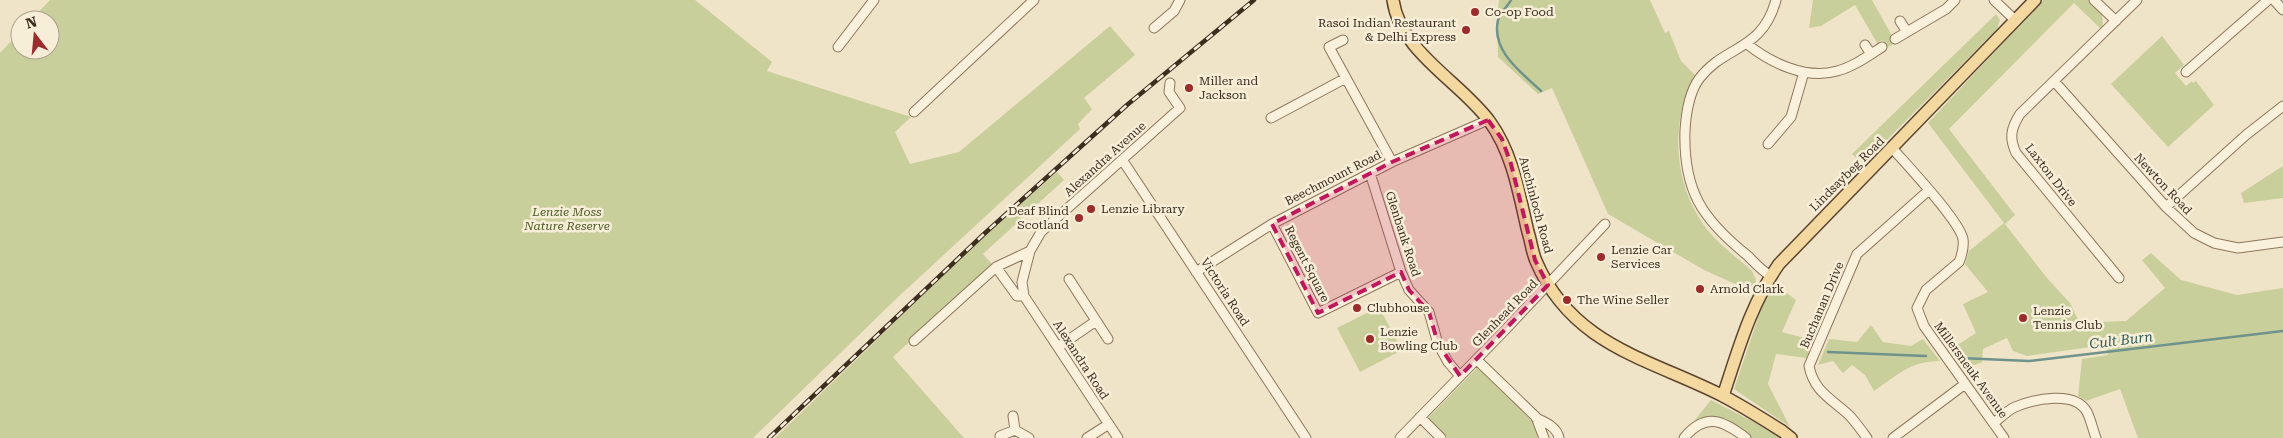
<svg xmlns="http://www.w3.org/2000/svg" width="2283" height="438" font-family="'Roboto Serif',serif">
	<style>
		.green { fill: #c9cf9b }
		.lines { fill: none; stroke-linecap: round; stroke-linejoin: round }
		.stream { stroke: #6f938a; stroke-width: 2.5 }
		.minor-casing { stroke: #8d765c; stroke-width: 11 }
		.major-casing { stroke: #5b4430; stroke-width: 14 }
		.minor { stroke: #faf1dc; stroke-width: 9 }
		.major { stroke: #f3d9a0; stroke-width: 11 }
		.rail-casing { stroke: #3d2e20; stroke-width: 4.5 }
		.rail { stroke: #f7eed8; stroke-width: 2.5; stroke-dasharray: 8; stroke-linecap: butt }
		.marked { fill: #c2185b; fill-opacity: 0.2; stroke: #c2185b; stroke-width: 4; stroke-dasharray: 10 6; stroke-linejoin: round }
		.poi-dot { fill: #9e2a2b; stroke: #f7eed8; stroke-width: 2 }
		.labels { text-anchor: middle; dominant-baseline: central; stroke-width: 5; stroke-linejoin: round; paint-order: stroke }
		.poi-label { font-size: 12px; fill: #3d2e20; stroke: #f7eed8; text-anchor: start }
		.street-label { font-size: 12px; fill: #3d2e20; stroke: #f7eed8 }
		.park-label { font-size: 12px; font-style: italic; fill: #4d5a26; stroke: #f7eed8 }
		.water-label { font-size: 14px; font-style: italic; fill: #2f5d5a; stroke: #f7eed8 }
	</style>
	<rect width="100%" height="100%" fill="#f0e4c8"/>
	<path class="green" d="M50,0H695L772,62L767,71L911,117L895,132L910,164L959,152L1110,26L1135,55L1084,98L1092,109L1078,124L1080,129L896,299L753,438H0V53L20,32V50H50V20H31Z
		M1499,0H1650L1665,33L1669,31L1681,61L1695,75C1668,124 1674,190 1710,233C1722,247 1739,259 1752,271L1756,280L1753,292L1704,270L1608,214L1552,88L1538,94L1498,57L1497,16Z
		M1813,0H1872L1896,43L1886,48L1882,40L1877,43L1855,5L1821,26L1809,28Z
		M2043,0H2088L2102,14L2103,27L2101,29L2074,3L1949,129L2015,215L2005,224L2047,278L2070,303L2082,328L2097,322L2126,321L2165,288L2142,260L2151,253L2181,280L2237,295L2283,288V438H2138L2120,389L2086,401L2078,396L2082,359L2108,355L2105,345L2027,356L2013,351L2007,338L1983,349L1982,362L1965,369L1950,350L1976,333L1963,304L1988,292L1965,264L1969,251L2004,223L1928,123Z
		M1996,14L2000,20L1997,29L1863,164L1852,154Z
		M2162,36L2184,65L2175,73L2186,86L2192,81L2193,83L2196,81L2214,105L2168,147L2111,84Z
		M2283,166V198L2244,203L2241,193Z
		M1057,172L1064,180L983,254L993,265L893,357L964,438H775L975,245Z
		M1773,282L1796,300L1782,332L1812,340L1807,358L1776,354L1768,384L1790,427L1734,389L1761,309Z
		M1379,307L1402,350L1360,372L1337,328Z
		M1871,325L1883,342L1911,346L1923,339L1940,361C1910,361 1898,375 1874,391L1865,375L1852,365L1843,373L1833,361L1818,365L1829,339L1857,342Z
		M1477,368L1532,421L1536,428L1538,438H1448L1428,418Z
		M1711,400L1771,431L1781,438H1751L1730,421L1710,417L1696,423L1694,421Z"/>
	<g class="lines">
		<path class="stream" d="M1511,0C1508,6 1500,13 1498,20C1491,51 1521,72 1541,91
			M1828,352L1926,356
			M1960,358L2029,361L2283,331"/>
		<defs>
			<path id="minor" d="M1994,0L2016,21
				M2094,0L2116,21
				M2274,0L2283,10
				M1900,21L1907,32
				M1154,28L1174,11L1180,0
				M1895,39L1946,9L1955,0
				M1343,40L1329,47L1392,162
				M1747,44C1771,63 1806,80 1837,71C1853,67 1868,56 1882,47
				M1865,45L1871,54
				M838,47L874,0
				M2186,72L2268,0
				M2054,81L2166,207L2194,233L2214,243L2238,248L2283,242
				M914,112L1034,0
				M1271,118L1346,78
				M1768,144L1791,117L1804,72
				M1892,148C1907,165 1959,220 1963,239C1964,247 1962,255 1959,262L1926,290L1917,308L1924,326L2004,438
				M1123,161L1306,438
				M1370,173L1401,272L1409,290L1429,312L1438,344L1448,362L1460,376
				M2166,207L2246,135L2283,106
				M1272,224L1318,313L1401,272
				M996,267L1017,296H1024L1118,438
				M1196,272L1272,224L1392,162L1488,120
				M1771,276C1762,271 1755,263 1748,256C1702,219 1683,191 1685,130C1686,114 1689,93 1699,79C1724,45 1762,52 1776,0
				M2119,278L2016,153C2009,138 2011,128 2020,114L2137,0
				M1069,279L1108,339
				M1024,296L1022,282L1030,251
				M914,341L996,267L1030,251L1041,232L1180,108L1169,92L1170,83
				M1058,347L1096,321
				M1477,360L1536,417L1544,438
				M1420,417L1441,438
				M1536,418C1545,422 1557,427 1559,438
				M1994,423C2000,418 2008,410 2015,407C2034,399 2075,390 2087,412C2091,420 2093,430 2096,438
				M1015,430L1029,438
				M1000,436L1015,430L1013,416
				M1087,438L1109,424
				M1400,438L1504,331L1605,224
				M1684,438C1705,412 1723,420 1746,438
				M1867,438C1862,431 1856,423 1850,416C1832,399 1814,392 1809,366L1857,254L1929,190
				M1893,438L1965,384"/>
			<path id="major" d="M1393,0C1400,52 1461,82 1490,122C1513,154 1519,194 1528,232C1531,241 1532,252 1536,261C1572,346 1650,359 1723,396C1744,407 1763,419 1782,431L1791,438
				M1723,396C1738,351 1751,303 1779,264L2035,0"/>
		</defs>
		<use href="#minor" class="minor-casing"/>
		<use href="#major" class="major-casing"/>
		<use href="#minor" class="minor"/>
		<use href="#major" class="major"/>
		<defs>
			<path id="rail" d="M769,438L984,234L1127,105L1254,0"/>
		</defs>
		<use href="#rail" class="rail-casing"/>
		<use href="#rail" class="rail"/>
	</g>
	<path class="marked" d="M1488,120L1502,139L1511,164L1535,260L1548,285L1460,376L1438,344L1429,312L1409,290L1401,272L1318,313L1272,224L1392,162Z"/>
	<g class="poi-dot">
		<circle cx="1475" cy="12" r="5"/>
		<circle cx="1466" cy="30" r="5"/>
		<circle cx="1189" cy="88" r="5"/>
		<circle cx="1091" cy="209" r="5"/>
		<circle cx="1079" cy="218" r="5"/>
		<circle cx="1601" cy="257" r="5"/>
		<circle cx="1700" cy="289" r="5"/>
		<circle cx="1567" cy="300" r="5"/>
		<circle cx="1357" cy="308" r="5"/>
		<circle cx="2023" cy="318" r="5"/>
		<circle cx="1370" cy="339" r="5"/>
	</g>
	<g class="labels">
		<g class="poi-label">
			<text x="1485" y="12">Co-op Food</text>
			<text x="1456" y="23" text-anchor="end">Rasoi Indian Restaurant<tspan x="1456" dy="14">&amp; Delhi Express</tspan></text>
			<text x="1199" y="81">Miller and<tspan x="1199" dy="14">Jackson</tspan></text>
			<text x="1101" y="209">Lenzie Library</text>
			<text x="1069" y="211" text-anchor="end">Deaf Blind<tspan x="1069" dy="14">Scotland</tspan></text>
			<text x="1611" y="250">Lenzie Car<tspan x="1611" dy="14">Services</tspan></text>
			<text x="1710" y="289">Arnold Clark</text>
			<text x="1577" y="300">The Wine Seller</text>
			<text x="1367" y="308">Clubhouse</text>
			<text x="2033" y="311">Lenzie<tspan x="2033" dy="14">Tennis Club</tspan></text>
			<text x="1380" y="332">Lenzie<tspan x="1380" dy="14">Bowling Club</tspan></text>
		</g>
		<g class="street-label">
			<text transform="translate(1105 159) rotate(-42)">Alexandra Avenue</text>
			<text transform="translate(1847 174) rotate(-45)">Lindsaybeg Road</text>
			<text transform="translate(2051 175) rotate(52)">Laxton Drive</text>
			<text transform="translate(1333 178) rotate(-27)">Beechmount Road</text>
			<text transform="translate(2163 184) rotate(47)">Newton Road</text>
			<text transform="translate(1536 205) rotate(75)">Auchinloch Road</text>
			<text transform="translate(1403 234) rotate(72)">Glenbank Road</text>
			<text transform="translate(1307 264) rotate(63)">Regent Square</text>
			<text transform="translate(1225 292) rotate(57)">Victoria Road</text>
			<text transform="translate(1822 305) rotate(-67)">Buchanan Drive</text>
			<text transform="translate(1505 313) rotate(-46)">Glenhead Road</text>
			<text transform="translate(1081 360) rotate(57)">Alexandra Road</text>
			<text transform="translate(1971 370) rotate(54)">Millersneuk Avenue</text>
		</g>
		<g class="park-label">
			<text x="567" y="212">Lenzie Moss<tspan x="567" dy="14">Nature Reserve</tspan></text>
		</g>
		<g class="water-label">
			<text transform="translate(2121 340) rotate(-7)">Cult Burn</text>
		</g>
	</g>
	<g transform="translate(35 35) rotate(344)"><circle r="24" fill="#f7eed8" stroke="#ada18e"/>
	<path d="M0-4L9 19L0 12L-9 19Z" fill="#9e2a2b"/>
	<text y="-8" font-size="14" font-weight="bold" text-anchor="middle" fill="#3d2e20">N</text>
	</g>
</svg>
